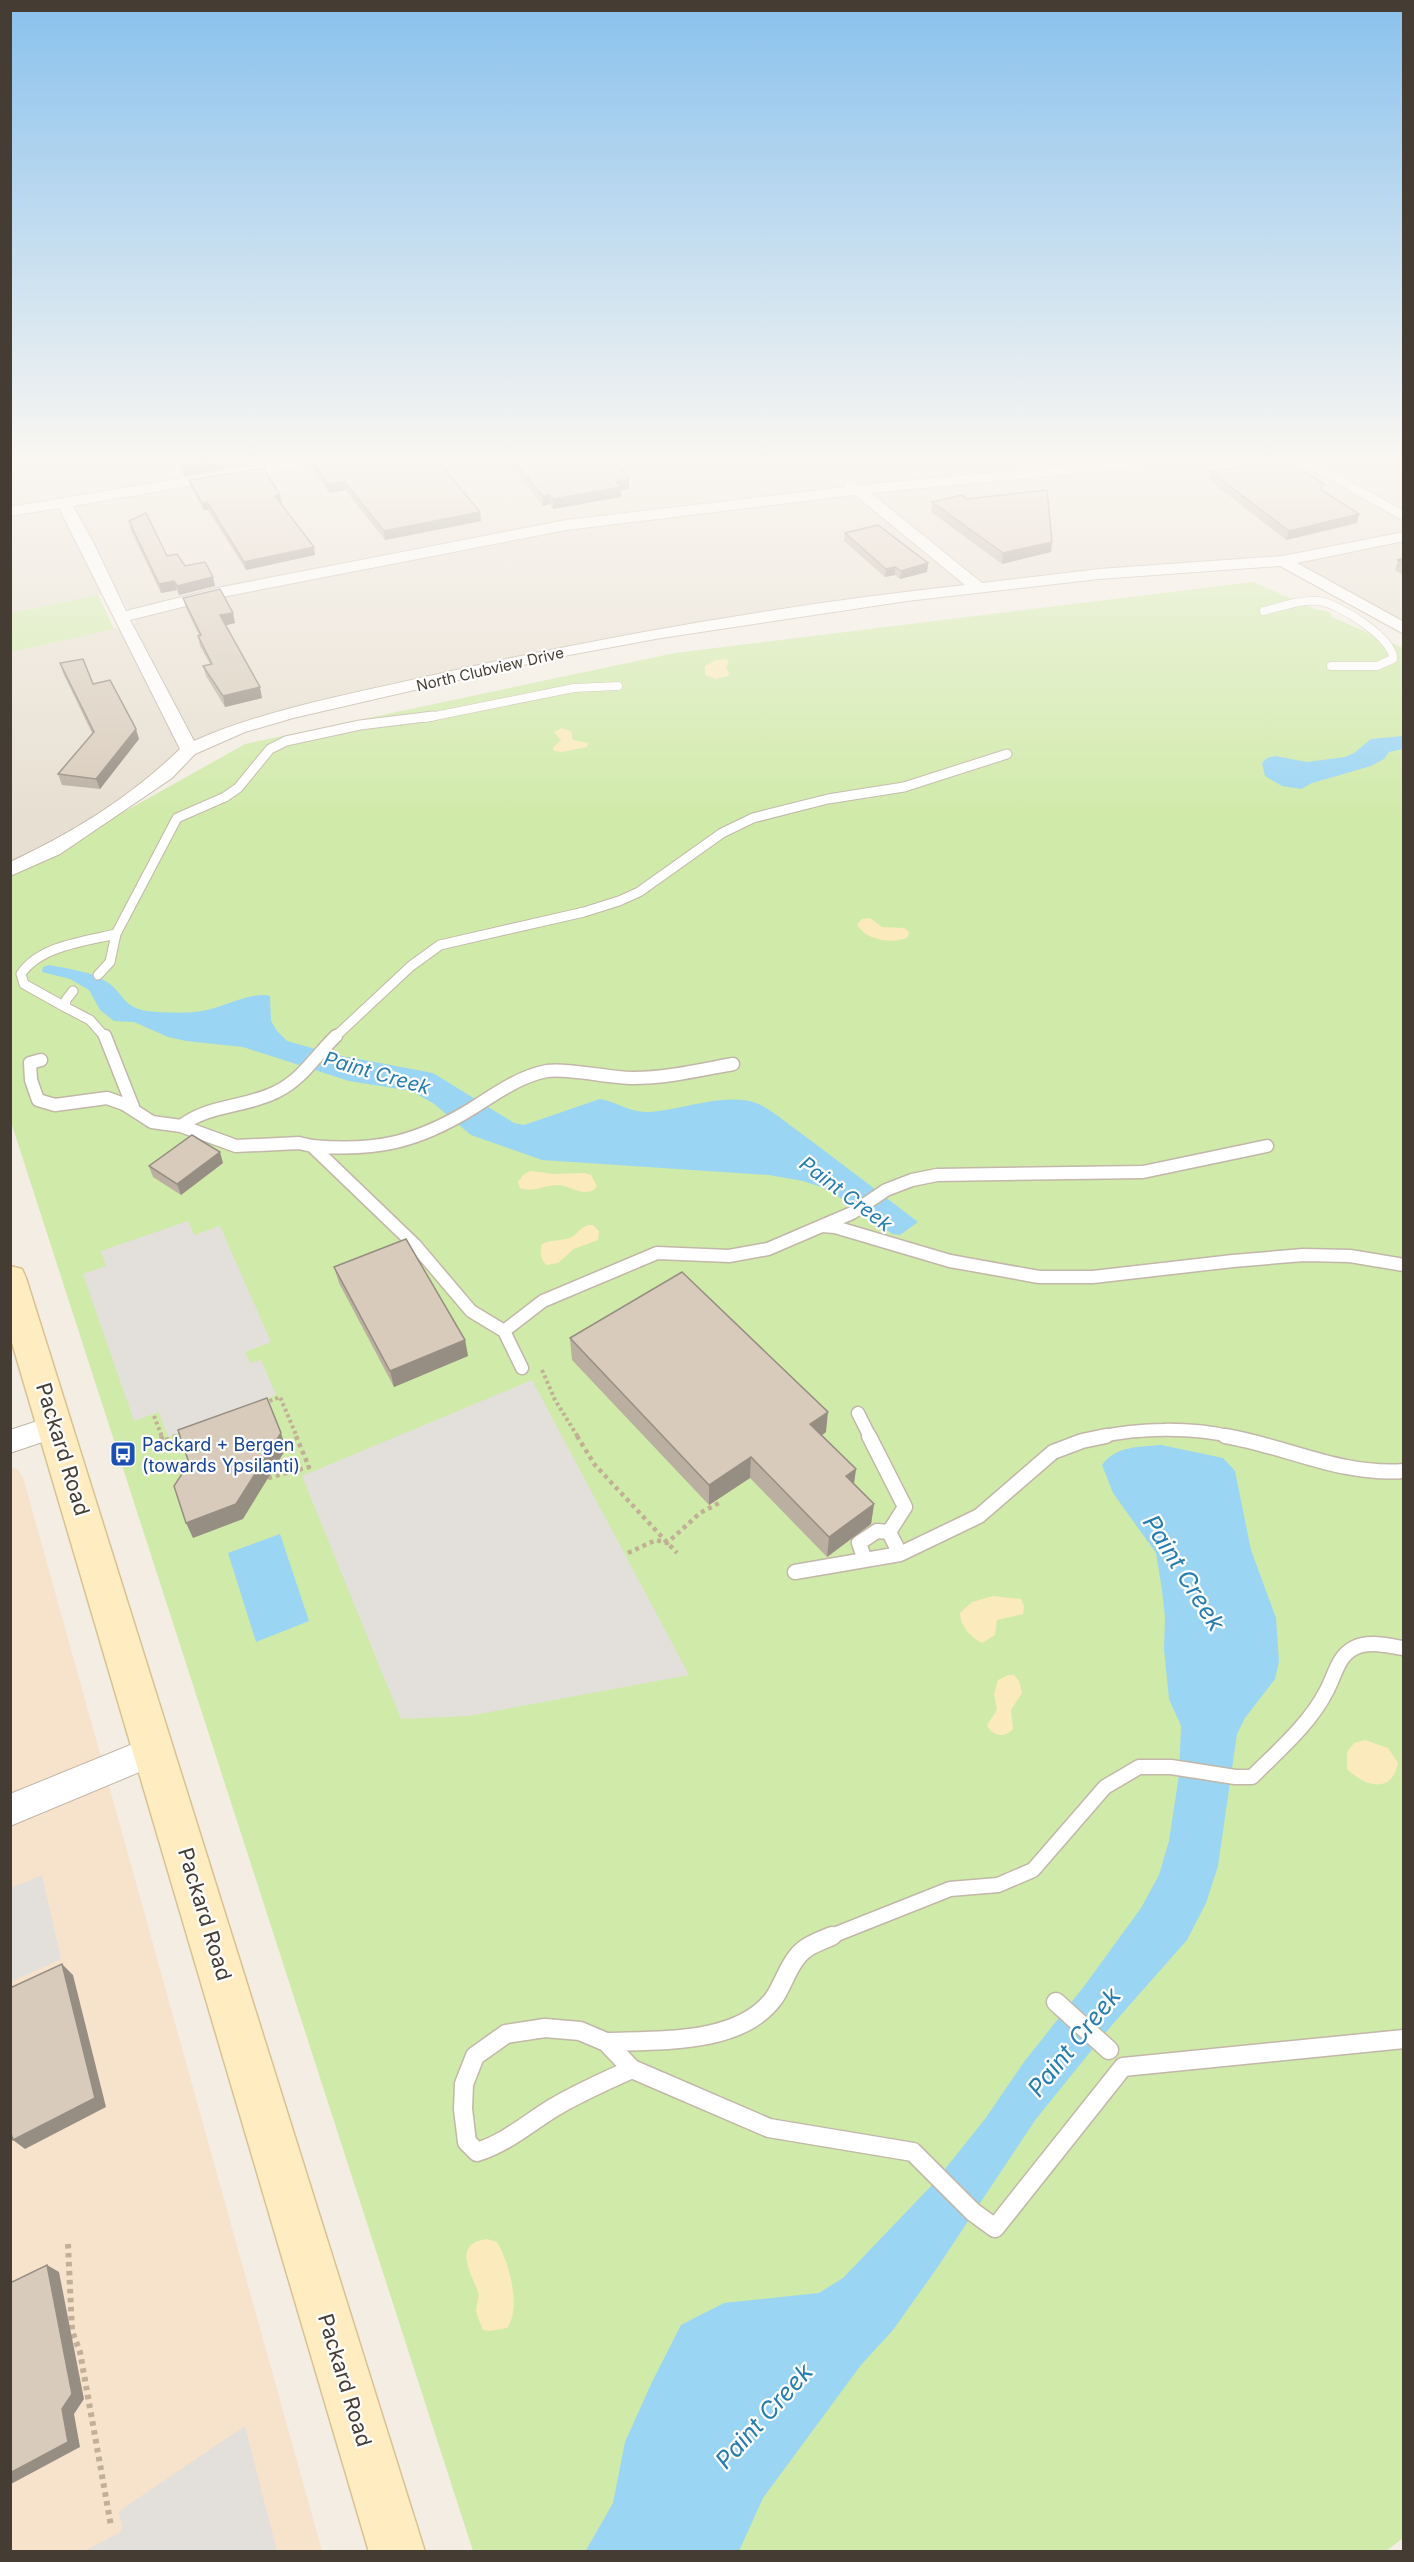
<svg xmlns="http://www.w3.org/2000/svg" width="1414" height="2562" font-family="Inter,sans-serif">
	<style>
		.residential { fill: #e7dfd1 }
		.commercial { fill: #f7e2cc }
		.green { fill: #d0eaa9 }
		.sand { fill: #fbeabb }
		.parking { fill: #e3e0dc }
		.water { fill: #9ad5f4 }
		.lines { fill: none; stroke-linecap: round; stroke-linejoin: round }
		.lane-far4-casing { stroke: #c2b7a8; stroke-width: 9 }
		.lane-far3-casing { stroke: #c2b7a8; stroke-width: 11 }
		.lane-far2-casing { stroke: #c2b7a8; stroke-width: 15 }
		.lane-far1-casing { stroke: #c2b7a8; stroke-width: 17 }
		.lane-casing { stroke: #c2b7a8; stroke-width: 21 }
		.street-casing { stroke: #c2b7a8; stroke-width: 2 }
		.secondary-casing { stroke: #d9c291; stroke-width: 3 }
		.path-far2 { stroke: #c1af96; stroke-width: 4; stroke-dasharray: 3 3; stroke-linecap: butt }
		.path-far1 { stroke: #c1af96; stroke-width: 4.5; stroke-dasharray: 4 4; stroke-linecap: butt }
		.path { stroke: #c1af96; stroke-width: 6; stroke-dasharray: 4.5 4.5; stroke-linecap: butt }
		.lane-far4 { stroke: #fff; stroke-width: 8 }
		.lane-far3 { stroke: #fff; stroke-width: 9 }
		.lane-far2 { stroke: #fff; stroke-width: 12 }
		.lane-far1 { stroke: #fff; stroke-width: 14 }
		.lane { stroke: #fff; stroke-width: 18 }
		.street { fill: #fff; fill-rule: evenodd }
		.secondary { fill: #ffecc1; fill-rule: evenodd }
		.wall { fill: #baafa1 }
		.shaded-wall { fill: #978e83 }
		.building { fill: #d8cbbb; stroke: #978e83; stroke-width: 1.5 }
		.labels { text-anchor: middle; dominant-baseline: central; stroke-width: 4.5; stroke-linejoin: round; paint-order: stroke }
		.far-street-label { font-size: 15px; fill: #453d33; stroke: #fff }
		.transit-label { font-size: 18px; fill: #164399; stroke: #fff; text-anchor: start }
		.water-label { font-size: 20px; font-style: italic; fill: #257caf; stroke: #fff }
		.near-street-label { font-size: 21px; fill: #453d33; stroke: #fff }
		.near-water-label { font-size: 24px; font-style: italic; fill: #257caf; stroke: #fff }
	</style>
	<rect width="100%" height="100%" fill="#f3ede3"/>
	<path class="residential" d="M11,461H1403V625L1288,557L1123,571L640,635L218,733L74,832L11,865V652L136,623L118,591L11,613Z"/>
	<path class="commercial" d="M11,1468L17,1469L23,1477L322,2551L11,2552Z"/>
	<path class="green" d="M1253,582L1315,609L1330,612L1332,617L1403,648V2538L1385,2552L473,2551L11,1122L10,876L245,744L675,653Z
		M98,595L114,629L11,652V613Z"/>
	<path class="sand" d="M724,659L729,661L726,668L729,672L728,676L715,679L705,675V666L716,660Z
		M561,728L571,731L573,740L588,743L587,747L562,752L554,751L553,748L561,740L554,732Z
		M870,918L882,927L904,928L909,932L908,937C894,945 864,940 857,924L862,919Z
		M531,1171L554,1174L584,1173L591,1175L597,1186L594,1190C580,1196 572,1186 558,1185C544,1185 534,1193 520,1188L518,1182L524,1174Z
		M588,1225H593L599,1231L598,1240L574,1249L558,1263L547,1265C541,1262 539,1250 542,1244C552,1239 564,1241 572,1237C578,1233 581,1227 588,1225Z
		M993,1596L1021,1599L1024,1606L1023,1614L997,1620L995,1635L982,1643C970,1637 960,1626 960,1613L972,1602Z
		M1008,1675H1014L1019,1681L1022,1693L1011,1710L1013,1729C1005,1739 992,1736 987,1725L997,1710L994,1694L998,1680Z
		M1365,1740L1388,1748L1398,1763C1392,1795 1364,1786 1347,1769V1752L1354,1743Z
		M487,2239L497,2242C509,2262 522,2308 507,2328L490,2331L483,2330C481,2324 477,2317 476,2311C476,2305 480,2298 478,2292C472,2274 451,2244 487,2239Z"/>
	<path class="parking" d="M188,1221L194,1235L220,1226L271,1342L245,1352L250,1363L261,1360L276,1395L168,1437L159,1412L134,1421L83,1274L106,1266L101,1251Z
		M532,1380L689,1675L468,1716L401,1719L302,1476Z
		M42,1875L61,1959L11,1982V1888Z
		M245,2426L277,2551H85L122,2531L119,2511Z"/>
	<path class="water" d="M1403,736V749L1389,752L1384,759L1371,766L1312,783L1301,789L1282,786L1265,776L1262,763L1267,758L1275,756L1307,762L1345,757L1354,753L1371,739Z
		M49,965C69,969 90,971 107,982C123,992 122,1007 147,1011C165,1013 189,1014 207,1010C223,1007 254,991 270,996L271,1021L277,1031L287,1041L337,1055L433,1073L514,1123L524,1125L600,1099C617,1102 629,1112 647,1112C680,1111 724,1092 756,1103C771,1109 785,1122 798,1131C839,1161 878,1192 918,1222L900,1235L892,1234L829,1190L803,1181L769,1175L542,1160L471,1135L433,1103L411,1091L349,1081L243,1047L186,1041L168,1037L134,1022L114,1021L100,1010L89,990L70,979L42,972L43,967Z
		M1161,1445L1223,1458L1235,1471L1251,1550L1276,1618L1279,1662L1275,1679L1245,1718L1237,1734L1218,1866L1206,1903L1187,1940L1112,2025L1036,2119L937,2268L893,2330L861,2365L763,2498L739,2551L585,2552L613,2503L625,2442L652,2382L681,2325L724,2303L819,2293L843,2278L933,2184L985,2119L1024,2062L1085,1985L1141,1908L1159,1875L1169,1841L1179,1775L1181,1726L1169,1699L1164,1649L1165,1618L1162,1590L1156,1553L1113,1493L1102,1465C1116,1446 1138,1447 1161,1445Z
		M280,1534L309,1621L256,1642L228,1553Z"/>
	<g class="lines">
		<defs>
			<path id="lane-far4" d="M1264,611C1281,607 1301,599 1319,601C1338,603 1395,639 1393,659L1377,666H1331
				M425,718L574,688L618,686"/>
			<path id="lane-far3" d="M98,975L110,962L116,934L177,818L225,797L238,788L270,749L286,741L360,725L433,716
				M73,991L66,1000L65,1007L90,1020L105,1037
				M65,1007L24,984L21,974C39,946 86,941 116,934
				M335,1037L411,966L440,945L584,912L619,901L639,892L722,833L753,818L828,799L904,787L1007,754"/>
			<path id="lane-far2" d="M105,1036L133,1107
				M336,1036C316,1055 302,1080 276,1092C244,1108 210,1104 181,1126L236,1146L299,1143L312,1146L415,1245L471,1311L504,1331
				M41,1060L30,1063L31,1080L38,1100L55,1105L107,1098L124,1104L152,1122L181,1126
				M312,1146C376,1152 418,1142 473,1108C495,1094 520,1076 547,1071C568,1068 609,1078 633,1078C667,1078 700,1070 733,1064
				M822,1226L835,1227L950,1261L1039,1277H1093L1233,1261L1303,1255L1350,1256L1404,1265
				M522,1368L504,1331L543,1301L657,1253L729,1256L768,1249L852,1213L886,1190L912,1180L937,1175L1143,1172L1267,1146
				M858,1413L870,1437
				M1099,1437C1138,1428 1193,1427 1232,1437"/>
			<path id="lane-far1" d="M869,1436L905,1507L889,1532L900,1554
				M1225,1436C1286,1446 1341,1476 1404,1471
				M865,1560L859,1543L877,1531L889,1532
				M795,1572L900,1554L979,1516L1053,1452L1082,1441L1106,1436
				M829,1937L950,1889L998,1885L1033,1870L1105,1787L1139,1767H1171L1235,1777H1252C1279,1750 1310,1724 1327,1690C1335,1675 1338,1656 1354,1648C1369,1640 1389,1646 1404,1648"/>
			<path id="lane" d="M832,1936C820,1941 805,1946 797,1957C787,1969 783,1985 774,1998C740,2045 659,2040 606,2042L632,2069L769,2128L913,2152L973,2212L995,2228L1123,2067L1404,2039
				M1056,2002L1109,2050
				M606,2042L580,2031L545,2028L506,2034L475,2056L464,2084L463,2109L467,2142L477,2152C506,2143 527,2124 553,2108C578,2093 605,2081 632,2069"/>
			<path id="street" d="M285,461H318L311,465L73,506L94,544L126,611L222,587L566,520L846,487L844,484L846,481L851,480L861,485L1116,461H1152L1145,465L1112,470L871,493L982,583L1099,569L1283,556L1404,532V541L1297,563L1404,622V634L1280,566L1099,579L907,601L661,638L553,658L293,718L245,732L195,754L172,778L60,854L10,876V862C71,834 132,796 180,749L59,508L10,516V507ZM855,495L965,585C783,605 603,636 425,677C347,695 267,709 194,741L130,620L222,597L566,530Z
				M1296,461H1314L1404,511V521Z
				M56,1415L66,1418L70,1426L66,1434L10,1453V1430Z
				M155,1735L166,1739L171,1750L166,1761L10,1826V1794Z"/>
			<path id="secondary" d="M10,1266L22,1269L26,1278L425,2552H369L10,1336Z"/>
		</defs>
		<use href="#lane-far4" class="lane-far4-casing"/>
		<use href="#lane-far3" class="lane-far3-casing"/>
		<use href="#lane-far2" class="lane-far2-casing"/>
		<use href="#lane-far1" class="lane-far1-casing"/>
		<use href="#lane" class="lane-casing"/>
		<use href="#street" class="street-casing"/>
		<use href="#secondary" class="secondary-casing"/>
		<path class="path-far2" d="M542,1370L555,1400L578,1437
			M264,1403L280,1397L297,1437
			M154,1416L162,1437
			M173,1437L184,1433"/>
		<path class="path-far1" d="M161,1436L163,1441L177,1436
			M577,1436L595,1465L677,1553
			M268,1478L309,1467L296,1436
			M628,1553L656,1540L667,1543L700,1513L719,1503"/>
		<path class="path" d="M68,2244L72,2331L80,2352L111,2526"/>
		<use href="#lane-far4" class="lane-far4"/>
		<use href="#lane-far3" class="lane-far3"/>
		<use href="#lane-far2" class="lane-far2"/>
		<use href="#lane-far1" class="lane-far1"/>
		<use href="#lane" class="lane"/>
		<use href="#street" class="street"/>
		<use href="#secondary" class="secondary"/>
	</g>
	<path class="wall" d="M175,461H257V463L184,476Z
		M310,461L480,512L481,521L385,540L345,490L329,493L311,467Z
		M507,461H614L629,479V489L621,490V497L553,509L550,504L543,506Z
		M868,461H897V463L868,462Z
		M1211,472L1322,490L1359,514L1357,523L1286,540L1209,480Z
		M189,480L280,495L282,503H281L315,555L246,570L208,510H204L191,488Z
		M967,499L1052,542L1051,552L1002,564L931,512L932,502Z
		M129,521L167,556L215,586L179,595L177,590L161,593L131,531Z
		M845,533L928,563L927,572L900,579L895,575L885,577L844,541Z
		M1404,558V576L1395,570L1398,560Z
		M183,598L235,623L226,625L262,698L225,707L206,676L203,666L210,664L200,646L198,636L199,635L186,608Z
		M60,663L93,684L139,739L100,789L62,785L58,774L92,733L63,673Z
		M223,1163L181,1195L153,1177L149,1166Z
		M334,1267L465,1340L468,1356L394,1387L339,1283Z
		M570,1338L826,1432L822,1435L856,1469L854,1484L874,1504L871,1524L827,1557L750,1478L709,1505L572,1360Z"/>
	<path class="shaded-wall" d="M210,461H257V463L184,476L181,466Z
		M629,479V489L621,490V497L553,509V499L616,481Z
		M344,481L345,490L329,493L327,484Z
		M280,495L282,503L277,504L275,496Z
		M549,495L550,504L543,506V496Z
		M207,502L208,510H204L202,503Z
		M480,512L481,521L385,540L384,531Z
		M1359,514L1357,523L1286,540L1289,531Z
		M1052,542L1051,552L1002,564L1003,553Z
		M314,547L315,555L246,570L244,562Z
		M928,563L927,572L900,579L901,571Z
		M895,567V575L885,577L886,569Z
		M213,577L215,586L179,595L177,586Z
		M174,581L177,590L161,593L159,584Z
		M233,613L235,623L223,626L220,615Z
		M260,687L262,698L225,707L223,696Z
		M136,729L139,739L100,789L96,779Z
		M220,1152L223,1163L181,1195L177,1184Z
		M465,1340L468,1356L394,1387L390,1371Z
		M828,1412L826,1432L808,1445L810,1424Z
		M281,1433L286,1449L243,1519L193,1538L186,1523Z
		M751,1457L750,1478L709,1505V1485Z
		M856,1469L853,1489L846,1476Z
		M874,1504L871,1524L827,1557L829,1537Z
		M62,1964L73,1975L106,2107L25,2149L13,2140Z
		M47,2265L59,2272L84,2399L74,2414L80,2447L11,2484H10V2473L62,2409Z"/>
	<path class="building" d="M178,461H210L181,466Z
		M312,461H384L385,462L390,461H438L480,512L384,531L344,481L327,484Z
		M514,461H614L629,479L616,481L621,487L553,499L549,495L543,496Z
		M1273,461H1287L1324,484L1320,489L1359,514L1289,531L1211,472Z
		M263,468L280,495L275,496L314,547L244,562L207,502L202,503L189,480Z
		M1047,490L1052,542L1003,553L932,502L962,495L967,499Z
		M146,513L167,556L177,554L185,566L205,562L213,577L177,586L174,581L159,584L129,521Z
		M878,525L928,563L901,571L895,567L886,569L845,533Z
		M1404,558V563L1398,560Z
		M220,589L233,613L220,615L260,687L223,696L203,666L212,664L198,636L201,635L183,598Z
		M83,659L93,684L110,680L136,729L96,779L58,774L94,732L60,663Z
		M192,1135L220,1152L177,1184L149,1166Z
		M406,1239L465,1340L390,1371L334,1267Z
		M682,1272L828,1412L810,1424L856,1469L846,1476L874,1504L829,1537L751,1457L709,1485L570,1338Z
		M267,1398L281,1433L236,1504L186,1523L174,1486L189,1463L178,1430Z
		M62,1964L95,2098L13,2140L10,2130V1988Z
		M47,2265L72,2394L62,2409L68,2442L10,2473V2283Z"/>
	<linearGradient id="sky" x2="0" y2="1"><stop stop-color="#89c1ed"/><stop offset="0.56" stop-color="#faf7f2"/><stop offset="1" stop-color="#faf7f2" stop-opacity="0"/></linearGradient>
	<rect width="1414" height="820" fill="url(#sky)"/>
	<defs>
		<symbol id="bus-square" viewBox="-11 -11 22 22"><rect x="-9" y="-9" width="18" height="18" rx="4" fill="#1a4fb4" stroke="#fff"/><path d="M-5-6H5V4H4V6H2V4H-2V6H-4V4H-5ZM-3.5-4V0h7V-4ZM-3.5 1.2v1.5H-2V1.2ZM2 1.2v1.5H3.5V1.2Z" fill="#fff"/></symbol>
	</defs>
	<g fill-rule="evenodd">
		<use href="#bus-square" x="108" y="1439" width="30" height="30"/>
	</g>
	<g class="labels">
		<g class="far-street-label">
			<text transform="translate(490 669) rotate(-13)">North Clubview Drive</text>
		</g>
		<g class="transit-label">
			<text x="142" y="1444">Packard + Bergen<tspan x="142" dy="21">(towards Ypsilanti)</tspan></text>
		</g>
		<g class="water-label">
			<text transform="translate(377 1073) rotate(16)">Paint Creek</text>
			<text transform="translate(846 1194) rotate(37)">Paint Creek</text>
		</g>
		<g class="near-street-label">
			<text transform="translate(63 1449) rotate(73)">Packard Road</text>
			<text transform="translate(205 1914) rotate(73)">Packard Road</text>
			<text transform="translate(345 2380) rotate(73)">Packard Road</text>
		</g>
		<g class="near-water-label">
			<text transform="translate(1184 1573) rotate(58)">Paint Creek</text>
			<text transform="translate(1074 2042) rotate(-51)">Paint Creek</text>
			<text transform="translate(764 2416) rotate(-48)">Paint Creek</text>
		</g>
	</g>
	<rect width="1414" height="2562" fill="none" stroke="#453d33" stroke-width="24"/>
</svg>
